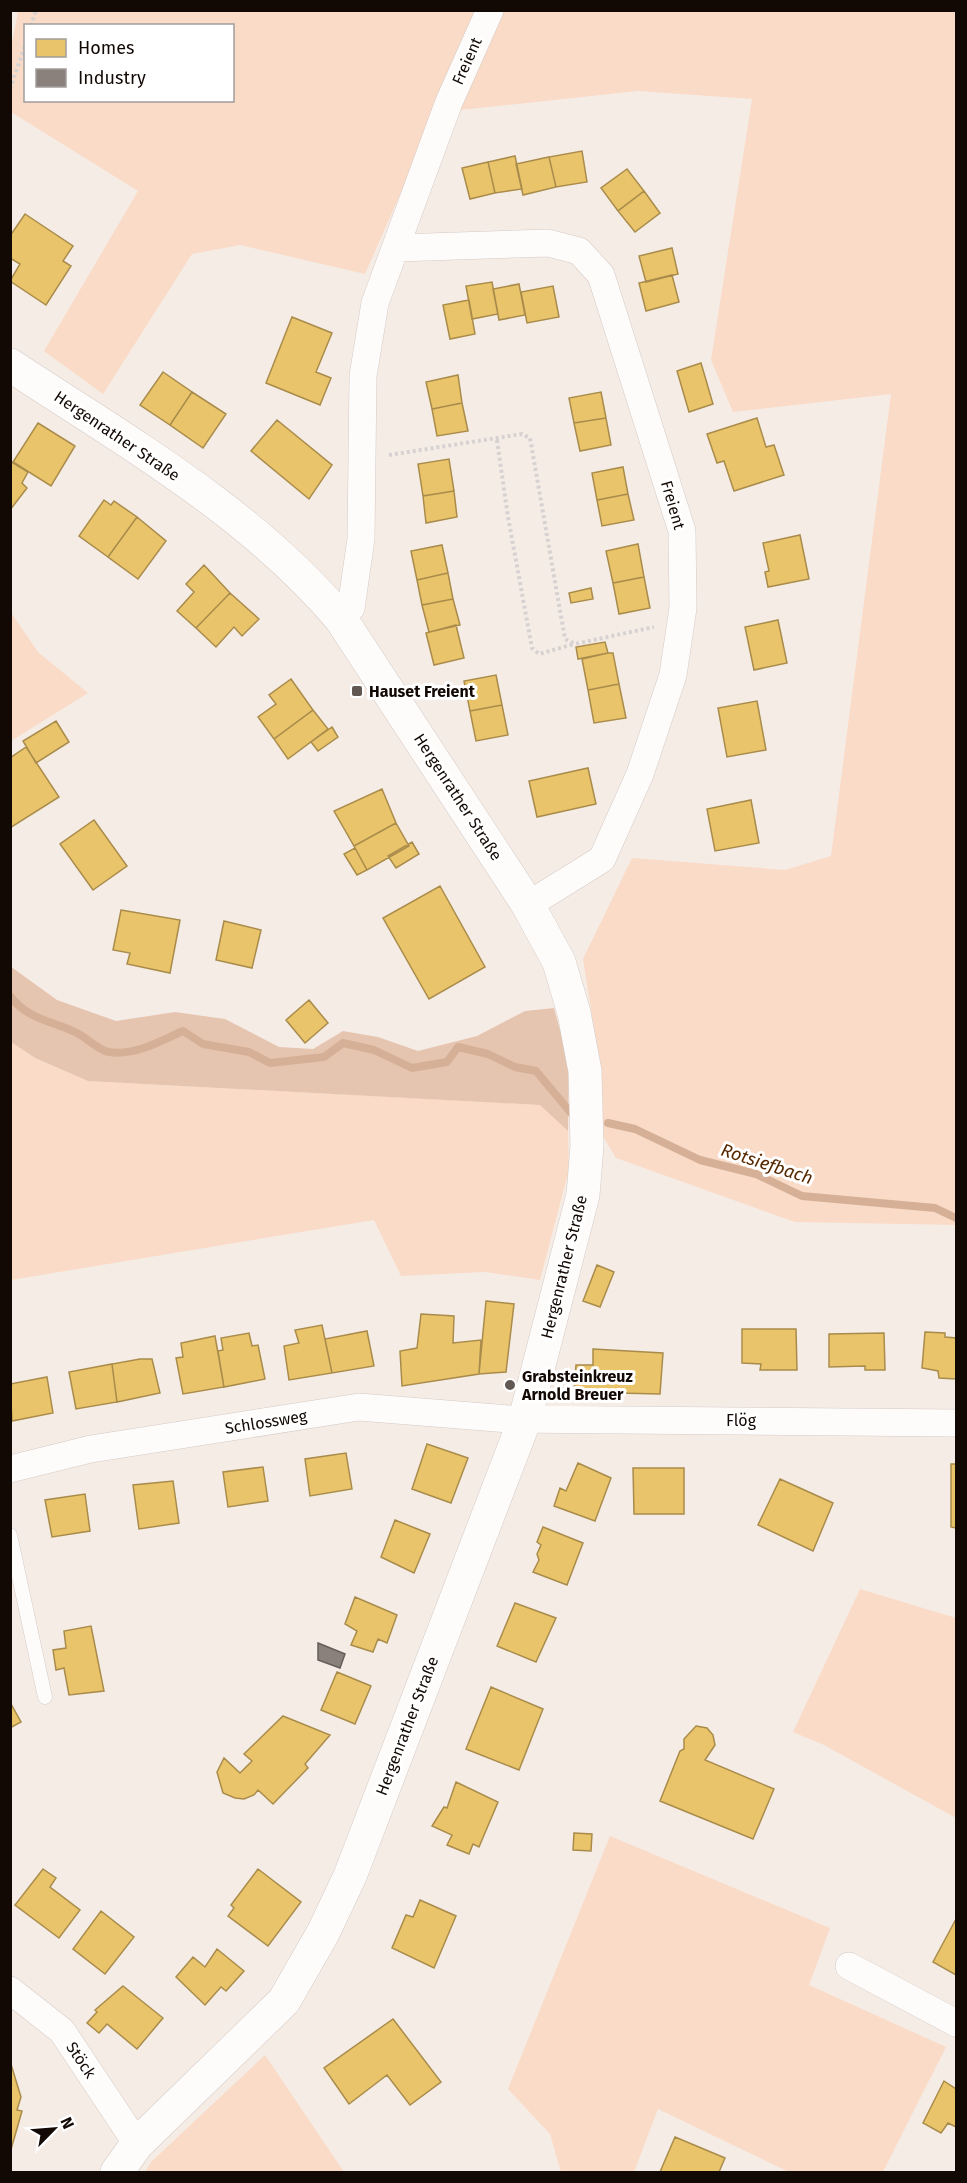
<svg xmlns="http://www.w3.org/2000/svg" width="967" height="2183" font-family="'Fira Sans',sans-serif">
	<style>
		.green { fill: #f9dbc7; fill-rule: evenodd }
		.forest { fill: #e6c5b0 }
		.homes { fill: #e9c46a; stroke: #a98c4b; stroke-width: 1.5 }
		.industry { fill: #8a817c; stroke: #665d58; stroke-width: 1.5 }
		.lines { fill: none; stroke-linecap: round; stroke-linejoin: round }
		.stream { stroke: #d6b096; stroke-width: 8 }
		.service-casing { stroke: #d4cac4; stroke-width: 15 }
		.minor-casing { stroke: #d4cac4; stroke-width: 28 }
		.tertiary-casing { stroke: #d4cac4; stroke-width: 34 }
		.path { stroke: #d6d2d1; stroke-width: 4; stroke-dasharray: 3 3; stroke-linecap: butt }
		.service { stroke: #fefcfb; stroke-width: 14 }
		.minor { stroke: #fefcfb; stroke-width: 27 }
		.tertiary { stroke: #fefcfb; stroke-width: 33 }
		.poi-dot { fill: #625853; stroke: #fff; stroke-width: 2 }
		.labels { text-anchor: middle; dominant-baseline: central; stroke-width: 6; stroke-linejoin: round; paint-order: stroke }
		.street-label { font-size: 16px; fill: #130904; stroke: #fff }
		.poi-label { font-size: 16px; font-weight: bold; fill: #130904; stroke: #fff; text-anchor: start }
		.water-label { font-size: 18px; font-style: italic; fill: #572900; stroke: #fff }
	</style>
	<rect width="100%" height="100%" fill="#f6ece6"/>
	<path class="green" d="M18,11H481L365,274L240,245L192,254L103,394L44,351L138,191L11,112V49ZM26,26H232V100H26Z
		M503,11H956V1225L795,1222L616,1158L601,1133L598,1053L583,959L632,858L785,870L831,856L891,394L733,412L711,360L752,99L638,91L460,110Z
		M10,611L38,652L88,693L11,741Z
		M11,1042L35,1058L88,1081L541,1105L568,1131L569,1170L540,1280L485,1272L401,1276L374,1220L11,1280Z
		M860,1589L956,1618V1818L824,1745L793,1732Z
		M610,1836L830,1928L809,1985L946,2047L883,2172H789L658,2109L634,2172H561L550,2134L508,2089Z
		M265,2055L344,2172H145L151,2162Z"/>
	<path class="forest" d="M10,966L57,1000L116,1021L175,1012L225,1019L279,1047L313,1049L343,1031L378,1037L418,1051L477,1036L525,1011L554,1008L569,1063L568,1131L540,1105L88,1081L35,1058L11,1042Z"/>
	<path class="homes" d="M582,151L587,182L556,187L549,157Z
		M515,156L522,189L495,193L488,162Z
		M549,157L556,187L523,195L516,164Z
		M488,162L495,193L470,199L462,168Z
		M627,169L644,191L618,211L601,188Z
		M644,191L660,213L635,232L618,211Z
		M25,214L73,246L63,261L71,266L46,305L10,281L20,264L10,258V236Z
		M672,248L678,274L646,282L639,256Z
		M672,275L679,302L646,311L639,283Z
		M492,282L498,314L472,319L466,286Z
		M519,284L525,315L499,320L493,289Z
		M553,286L559,317L527,323L521,292Z
		M469,300L475,334L450,339L443,305Z
		M292,317L332,333L316,372L331,378L320,405L266,383Z
		M701,363L713,404L689,412L677,371Z
		M163,372L192,392L170,425L140,405Z
		M458,375L462,403L432,409L426,382Z
		M192,392L226,414L203,448L170,425Z
		M601,392L606,418L574,423L569,398Z
		M462,403L468,431L437,436L432,409Z
		M606,418L611,445L580,451L574,423Z
		M757,418L766,447L774,445L784,475L734,491L724,461L717,463L707,434Z
		M277,420L332,465L309,499L251,451Z
		M38,423L75,446L51,486L13,462Z
		M449,459L454,491L423,496L418,464Z
		M10,461L28,472L22,483L27,488L10,510Z
		M623,467L628,494L597,500L592,473Z
		M454,491L457,517L426,523L423,496Z
		M628,494L634,520L602,526L597,500Z
		M104,500L111,505L114,501L137,517L108,557L79,536Z
		M137,517L166,541L138,579L108,557Z
		M800,535L809,579L768,587L765,572L769,571L763,543Z
		M638,544L644,577L613,583L606,551Z
		M442,545L448,573L417,580L411,551Z
		M204,565L230,593L196,628L177,611L194,592L186,584Z
		M448,573L453,599L422,605L417,580Z
		M644,577L650,608L619,614L613,583Z
		M591,588L593,599L571,603L569,593Z
		M230,593L259,619L242,636L234,627L216,647L196,628Z
		M453,599L460,625L429,632L422,605Z
		M778,620L787,663L754,670L745,627Z
		M456,625L464,658L434,665L426,633Z
		M605,642L608,653L578,659L576,647Z
		M608,653H613L619,684L588,690L582,659Z
		M496,675L502,705L470,711L464,681Z
		M291,679L313,710L274,739L258,717L276,704L269,695Z
		M619,684L626,718L594,723L588,690Z
		M757,701L766,750L727,757L718,708Z
		M502,705L508,735L476,741L470,711Z
		M313,710L328,729L288,759L274,739Z
		M56,721L69,742L36,763L23,741Z
		M332,727L338,737L318,751L311,742Z
		M26,747L59,797L10,828V758Z
		M588,768L596,804L537,817L529,781Z
		M382,789L396,823L354,846L334,811Z
		M751,800L759,843L715,851L707,809Z
		M94,820L127,866L93,890L60,844Z
		M396,823L409,846L367,870L354,846Z
		M412,842L419,854L396,868L388,856Z
		M355,848L367,870L357,875L344,854Z
		M440,886L485,967L429,999L383,918Z
		M121,910L180,920L170,973L127,964L130,953L113,950Z
		M224,921L261,930L252,968L216,960Z
		M309,1000L328,1023L305,1043L286,1020Z
		M597,1265L614,1272L600,1307L583,1301Z
		M486,1301L514,1304L506,1372L479,1374Z
		M421,1314L454,1316L453,1343L481,1340L479,1374L402,1386L400,1351L417,1348Z
		M322,1325L332,1373L289,1380L284,1346L299,1343L295,1330Z
		M742,1329H796L797,1370H760L761,1364L742,1363Z
		M367,1331L374,1366L332,1373L325,1339Z
		M925,1332L945,1333V1337L956,1338V1379L939,1378L938,1371L922,1368Z
		M249,1333L252,1346L258,1345L265,1379L224,1387L218,1351L223,1350L221,1338Z
		M884,1333L885,1370H865V1366L829,1367V1334Z
		M215,1336L224,1387L183,1394L176,1358L183,1357L181,1343Z
		M593,1349L663,1353L660,1394L574,1392L576,1365H593Z
		M140,1359H152L160,1393L117,1402L112,1364Z
		M112,1364L117,1402L76,1409L69,1372Z
		M47,1377L53,1413L12,1421L10,1384Z
		M427,1444L468,1458L451,1503L412,1489Z
		M346,1453L352,1489L310,1496L305,1459Z
		M578,1463L611,1478L595,1521L554,1506L560,1488L566,1491Z
		M951,1464H956V1528L951,1527Z
		M263,1467L268,1501L228,1507L223,1472Z
		M633,1468H684V1514H634Z
		M780,1479L833,1503L813,1551L758,1525Z
		M173,1481L179,1523L139,1529L133,1485Z
		M85,1494L90,1531L52,1537L45,1500Z
		M395,1520L430,1534L414,1573L381,1557Z
		M543,1527L583,1543L567,1585L533,1572L539,1560L537,1554L541,1545L537,1542Z
		M355,1597L397,1615L387,1643L378,1639L373,1652L351,1645L357,1631L345,1624Z
		M515,1603L556,1618L536,1662L497,1646Z
		M91,1626L104,1691L69,1695L64,1668L56,1670L53,1650L66,1648L64,1631Z
		M337,1672L371,1686L355,1724L321,1710Z
		M491,1687L543,1709L519,1770L466,1749Z
		M10,1702L21,1722L10,1728Z
		M283,1716L330,1735L305,1764L308,1768L273,1804L258,1790L254,1795L244,1799L235,1798L223,1793L217,1772L224,1758L240,1773L252,1761L244,1754Z
		M696,1726L707,1728L713,1735L715,1745L705,1760L774,1789L753,1839L660,1801L680,1751L684,1749V1739Z
		M456,1782L498,1802L479,1847L473,1844L469,1854L447,1845L452,1835L432,1826L444,1807L447,1808Z
		M574,1833L592,1834L591,1851L573,1850Z
		M43,1869L56,1878L50,1887L80,1910L59,1938L15,1905Z
		M258,1869L301,1902L268,1946L228,1916L234,1908L231,1905Z
		M420,1900L456,1916L434,1968L392,1948L406,1915L413,1917Z
		M101,1911L134,1937L105,1974L73,1949Z
		M956,1919V1975L933,1962Z
		M217,1949L244,1971L226,1991L221,1987L205,2005L176,1977L193,1957L205,1967Z
		M123,1986L163,2018L137,2049L107,2024L99,2033L87,2023L97,2012L95,2010Z
		M393,2019L441,2082L410,2105L387,2075L349,2104L324,2068Z
		M10,2061L21,2097L17,2110L22,2111L10,2153Z
		M944,2081L956,2089V2127L948,2123L941,2133L923,2123Z
		M675,2137L725,2158L719,2172H660Z"/>
	<path class="industry" d="M318,1643L345,1654L340,1668L318,1660Z"/>
	<g class="lines">
		<path class="stream" d="M10,996C28,1020 53,1021 77,1033C87,1038 98,1050 109,1052C135,1056 161,1041 183,1031L203,1044L249,1052L270,1063L324,1057L343,1043L374,1050L412,1068L447,1062L458,1047L488,1054L515,1067L536,1071L572,1114
			M608,1123L635,1129L700,1160L756,1174L802,1196L935,1208L956,1218"/>
		<defs>
			<path id="service" d="M10,1535L45,1697"/>
			<path id="minor" d="M397,248L548,243L579,251L601,275L682,531L683,608L673,675L640,774L602,859L528,905
				M341,619L351,608L361,539L363,376L375,303L449,102L490,10
				M10,1469L91,1449L359,1407L509,1419L956,1423
				M849,1966L956,2023
				M10,1990L62,2031L137,2144"/>
			<path id="tertiary" d="M10,365C125,441 251,512 341,619L528,905L559,962L574,1013L585,1071L587,1146L583,1195L525,1419L350,1876L323,1933L284,2001L137,2144L117,2172"/>
		</defs>
		<use href="#service" class="service-casing"/>
		<use href="#minor" class="minor-casing"/>
		<use href="#tertiary" class="tertiary-casing"/>
		<path class="path" d="M31,26L36,10
			M10,89L26,43
			M497,440L508,517L532,648L539,654L574,644
			M389,455L522,434L530,438L565,639L575,644L654,627"/>
		<use href="#service" class="service"/>
		<use href="#minor" class="minor"/>
		<use href="#tertiary" class="tertiary"/>
	</g>
	<g class="poi-dot">
		<rect x="351" y="685" width="12" height="12" rx="3"/>
		<circle cx="510" cy="1385" r="6"/>
	</g>
	<g class="labels">
		<g class="street-label">
			<text transform="translate(467 61) rotate(-66)">Freient</text>
			<text transform="translate(117 436) rotate(34)">Hergenrather Straße</text>
			<text transform="translate(673 505) rotate(74)">Freient</text>
			<text transform="translate(458 797) rotate(57)">Hergenrather Straße</text>
			<text transform="translate(564 1267) rotate(-76)">Hergenrather Straße</text>
			<text x="741" y="1420">Flög</text>
			<text transform="translate(266 1422) rotate(-9)">Schlossweg</text>
			<text transform="translate(407 1726) rotate(-69)">Hergenrather Straße</text>
			<text transform="translate(81 2060) rotate(56)">Stöck</text>
		</g>
		<g class="poi-label">
			<text x="369" y="691">Hauset Freient</text>
			<text x="522" y="1376">Grabsteinkreuz<tspan x="522" dy="18">Arnold Breuer</tspan></text>
		</g>
		<g class="water-label">
			<text transform="translate(767 1164) rotate(18)">Rotsiefbach</text>
		</g>
	</g>
	<rect width="967" height="2183" fill="none" stroke="#130904" stroke-width="24"/>
	<rect x="24" y="24" width="210" height="78" fill="#ffffff" stroke="#a19d9b" stroke-width="1.5"/>
	<rect x="36" y="39" width="30" height="18" fill="#e9c46a" stroke="#a19d9b" stroke-width="1.5"/>
	<text x="78" y="54" font-size="18" fill="#130904">Homes</text>
	<rect x="36" y="69" width="30" height="18" fill="#8a817c" stroke="#a19d9b" stroke-width="1.5"/>
	<text x="78" y="84" font-size="18" fill="#130904">Industry</text>
	<g transform="translate(54 2129) rotate(65)" stroke="#ffffff" stroke-width="4.5" paint-order="stroke">
	<path d="M0-4.5L10 22L0 15L-10 22Z" fill="#130904"/>
	<text y="-9" font-size="16" font-weight="bold" text-anchor="middle" fill="#130904">N</text>
	</g>
</svg>
